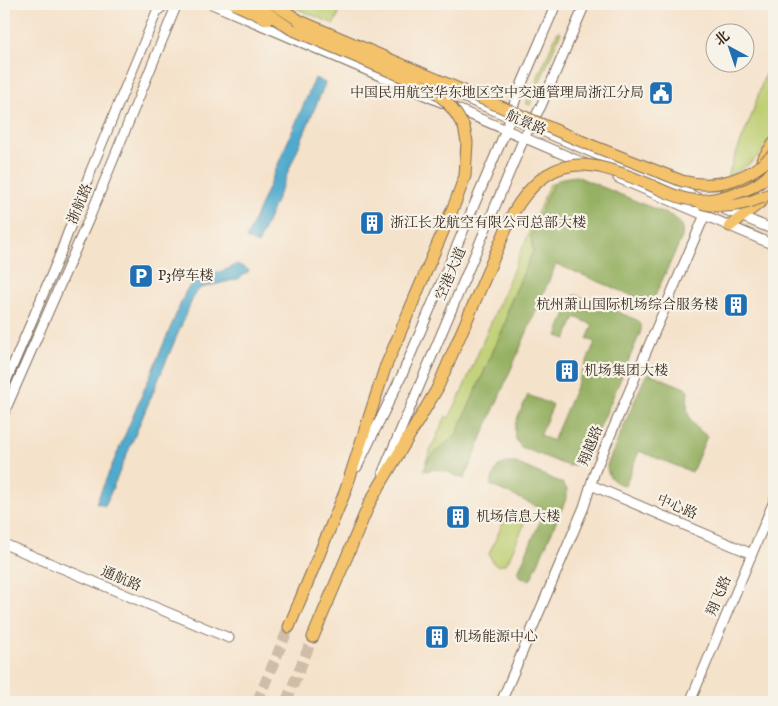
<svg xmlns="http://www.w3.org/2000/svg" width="778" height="706" font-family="'IM FELL English','Noto Serif SC',serif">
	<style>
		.green { fill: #bdce71; stroke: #7c7c48 }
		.forest { fill: #96b163; stroke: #686e40 }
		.water { fill: #50aacd; stroke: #466a76 }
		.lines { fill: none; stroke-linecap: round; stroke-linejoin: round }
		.major-tunnel { stroke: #d0bda8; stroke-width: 11; stroke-dasharray: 11 5.5; stroke-linecap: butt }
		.minor-casing { stroke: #7c6a5b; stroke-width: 11 }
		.major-casing { stroke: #7c6a5b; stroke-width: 13 }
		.minor { stroke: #fff; stroke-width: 9 }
		.major { stroke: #f4c26a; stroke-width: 11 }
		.major-bridge-casing { stroke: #7c6a5b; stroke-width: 13; stroke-linecap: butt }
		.major-bridge { stroke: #f4c26a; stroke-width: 11 }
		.labels { text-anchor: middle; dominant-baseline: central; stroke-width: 4.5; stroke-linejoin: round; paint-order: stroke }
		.poi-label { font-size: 14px; fill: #3b2a1e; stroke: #f7f3e8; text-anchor: start }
		.street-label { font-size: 14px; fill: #3b2a1e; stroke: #f7f3e8 }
	</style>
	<rect width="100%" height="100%" fill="#f7f3e8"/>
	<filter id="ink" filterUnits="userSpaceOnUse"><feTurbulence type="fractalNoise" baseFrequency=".02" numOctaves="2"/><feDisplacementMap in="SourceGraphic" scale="10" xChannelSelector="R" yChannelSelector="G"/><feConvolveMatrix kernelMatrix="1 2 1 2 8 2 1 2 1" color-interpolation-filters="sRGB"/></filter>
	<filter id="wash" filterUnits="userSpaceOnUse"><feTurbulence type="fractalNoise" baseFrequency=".0096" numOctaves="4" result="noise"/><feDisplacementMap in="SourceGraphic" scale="20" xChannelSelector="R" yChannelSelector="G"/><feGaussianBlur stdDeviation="1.12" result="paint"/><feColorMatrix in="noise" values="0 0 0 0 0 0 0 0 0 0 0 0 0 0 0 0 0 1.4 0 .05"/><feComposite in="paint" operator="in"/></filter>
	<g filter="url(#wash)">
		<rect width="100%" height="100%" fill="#f5e2cb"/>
		<path class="green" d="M285,4H343L334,24Z
			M558,31L561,32L530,105L526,104Z
			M774,47V135C763,154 748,168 727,176L751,117Z
			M555,182L548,194L531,236L533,251L508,308L506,322L456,436L431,456L425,463L443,422L446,416L449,418L460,396L549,185Z
			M510,514L520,516L524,525L507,563L499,566L493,563L489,554L506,516Z"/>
		<path class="forest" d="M576,176L674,217C681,223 683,227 682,237L655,296L650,300H643L556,264L464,479C451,474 440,466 426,471L423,470L431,456L456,435L506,322L508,308L533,251L531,236L548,194L555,182L562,178Z
			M576,295L637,320L641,325V331L587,458L583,463L568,466L521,447C506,431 521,412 528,395L553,405L540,435L553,441L595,342L587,339L593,325L575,317L566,339L557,336L572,297Z
			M649,373L687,389L688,392C685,414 689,424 707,436L692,472L639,451L625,486C614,482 607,478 607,465L646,375Z
			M507,463H516L562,483L567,489V497L531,579L528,580L520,576L518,572L545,510L490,485L498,466Z"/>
		<path class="water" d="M315,78L325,83L324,86L258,244L246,239Z
			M237,264L249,270L248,272L238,279L201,288L195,293L105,506L96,503L186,291C201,269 218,277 237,264Z"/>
	</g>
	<g filter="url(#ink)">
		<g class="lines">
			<path class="major-tunnel" d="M257,702L289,627
				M286,702L313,637"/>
			<defs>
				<path id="minor" d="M212,4L588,165
					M414,76L698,198
					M618,178L774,245
					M719,207L774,230
					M4,386L59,257L91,170L157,11L166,4
					M4,413L91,214L177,4
					M357,467L402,375L506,130L517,95L556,4
					M383,472L524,138L541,106L585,4
					M591,485L752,554
					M4,544L229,638
					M501,702L584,507L595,471L707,210
					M690,702L774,501"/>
				<path id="major" d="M762,160L774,143
					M722,197L750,174
					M730,226L768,196
					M289,627L345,492L385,368
					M313,637L370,502L437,389"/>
			</defs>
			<use href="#minor" class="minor-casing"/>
			<use href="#major" class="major-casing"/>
			<use href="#minor" class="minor"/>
			<use href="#major" class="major"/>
			<defs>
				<path id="major-bridge" d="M235,4L267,19
					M254,4L291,29L413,81L435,92L447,102L456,114L464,127L467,142L465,176L455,203L385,368
					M274,4L300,21L588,144L682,181C717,190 749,179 774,154
					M701,203C726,211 751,203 774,192
					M437,389L513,213C549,152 587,158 646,183C660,189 676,198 692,200C705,202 720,198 733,194C749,190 764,182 774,169"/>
			</defs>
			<use href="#major-bridge" class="major-bridge-casing"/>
			<use href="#major-bridge" class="major-bridge"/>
		</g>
	</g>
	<defs>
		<symbol id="civic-square" viewBox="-11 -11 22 22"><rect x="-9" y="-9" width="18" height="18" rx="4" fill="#1f6fb2" stroke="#f7f3e8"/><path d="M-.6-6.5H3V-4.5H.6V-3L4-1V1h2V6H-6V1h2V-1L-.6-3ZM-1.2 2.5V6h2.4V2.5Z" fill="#fff"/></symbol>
		<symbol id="building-square" viewBox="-11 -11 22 22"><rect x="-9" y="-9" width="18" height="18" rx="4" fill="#1f6fb2" stroke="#f7f3e8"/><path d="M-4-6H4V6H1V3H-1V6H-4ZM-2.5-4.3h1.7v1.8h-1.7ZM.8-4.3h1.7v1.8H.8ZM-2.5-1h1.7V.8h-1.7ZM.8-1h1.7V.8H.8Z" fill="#fff"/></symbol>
		<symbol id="parking-square" viewBox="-11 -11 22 22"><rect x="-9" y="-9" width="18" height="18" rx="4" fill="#1f6fb2" stroke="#f7f3e8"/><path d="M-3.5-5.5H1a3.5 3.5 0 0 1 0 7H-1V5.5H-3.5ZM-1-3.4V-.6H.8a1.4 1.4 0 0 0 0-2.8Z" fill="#fff"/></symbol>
	</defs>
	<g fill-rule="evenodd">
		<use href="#civic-square" x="647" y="79" width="28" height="28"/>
		<use href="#building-square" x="358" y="209" width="28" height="28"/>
		<use href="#parking-square" x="127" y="262" width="28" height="28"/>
		<use href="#building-square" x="722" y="291" width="28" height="28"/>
		<use href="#building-square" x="553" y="357" width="28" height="28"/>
		<use href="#building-square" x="444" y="503" width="28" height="28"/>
		<use href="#building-square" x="423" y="623" width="28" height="28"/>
	</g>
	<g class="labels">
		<g class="poi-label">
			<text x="644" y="93" text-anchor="end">中国民用航空华东地区空中交通管理局浙江分局</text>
			<text x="390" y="223">浙江长龙航空有限公司总部大楼</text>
			<text x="158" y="276">P3停车楼</text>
			<text x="718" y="305" text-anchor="end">杭州萧山国际机场综合服务楼</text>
			<text x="584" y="371">机场集团大楼</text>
			<text x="476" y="517">机场信息大楼</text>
			<text x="454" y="637">机场能源中心</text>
		</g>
		<g class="street-label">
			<text transform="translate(526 123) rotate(23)">航景路</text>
			<text transform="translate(80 204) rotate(-67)">浙航路</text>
			<text transform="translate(451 274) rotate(-67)">空港大道</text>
			<text transform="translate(591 446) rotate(-68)">翔越路</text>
			<text transform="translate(677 507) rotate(23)">中心路</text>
			<text transform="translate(121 579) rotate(23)">通航路</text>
			<text transform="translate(719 596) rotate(-67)">翔飞路</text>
		</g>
	</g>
	<rect width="778" height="706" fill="none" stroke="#f7f3e8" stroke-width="20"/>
	<g transform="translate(730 48) rotate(320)"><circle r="24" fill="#f7f3e8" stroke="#aca397"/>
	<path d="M0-4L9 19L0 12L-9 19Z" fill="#1f6fb2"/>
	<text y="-8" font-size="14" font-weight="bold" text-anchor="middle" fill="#3b2a1e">北</text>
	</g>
</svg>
